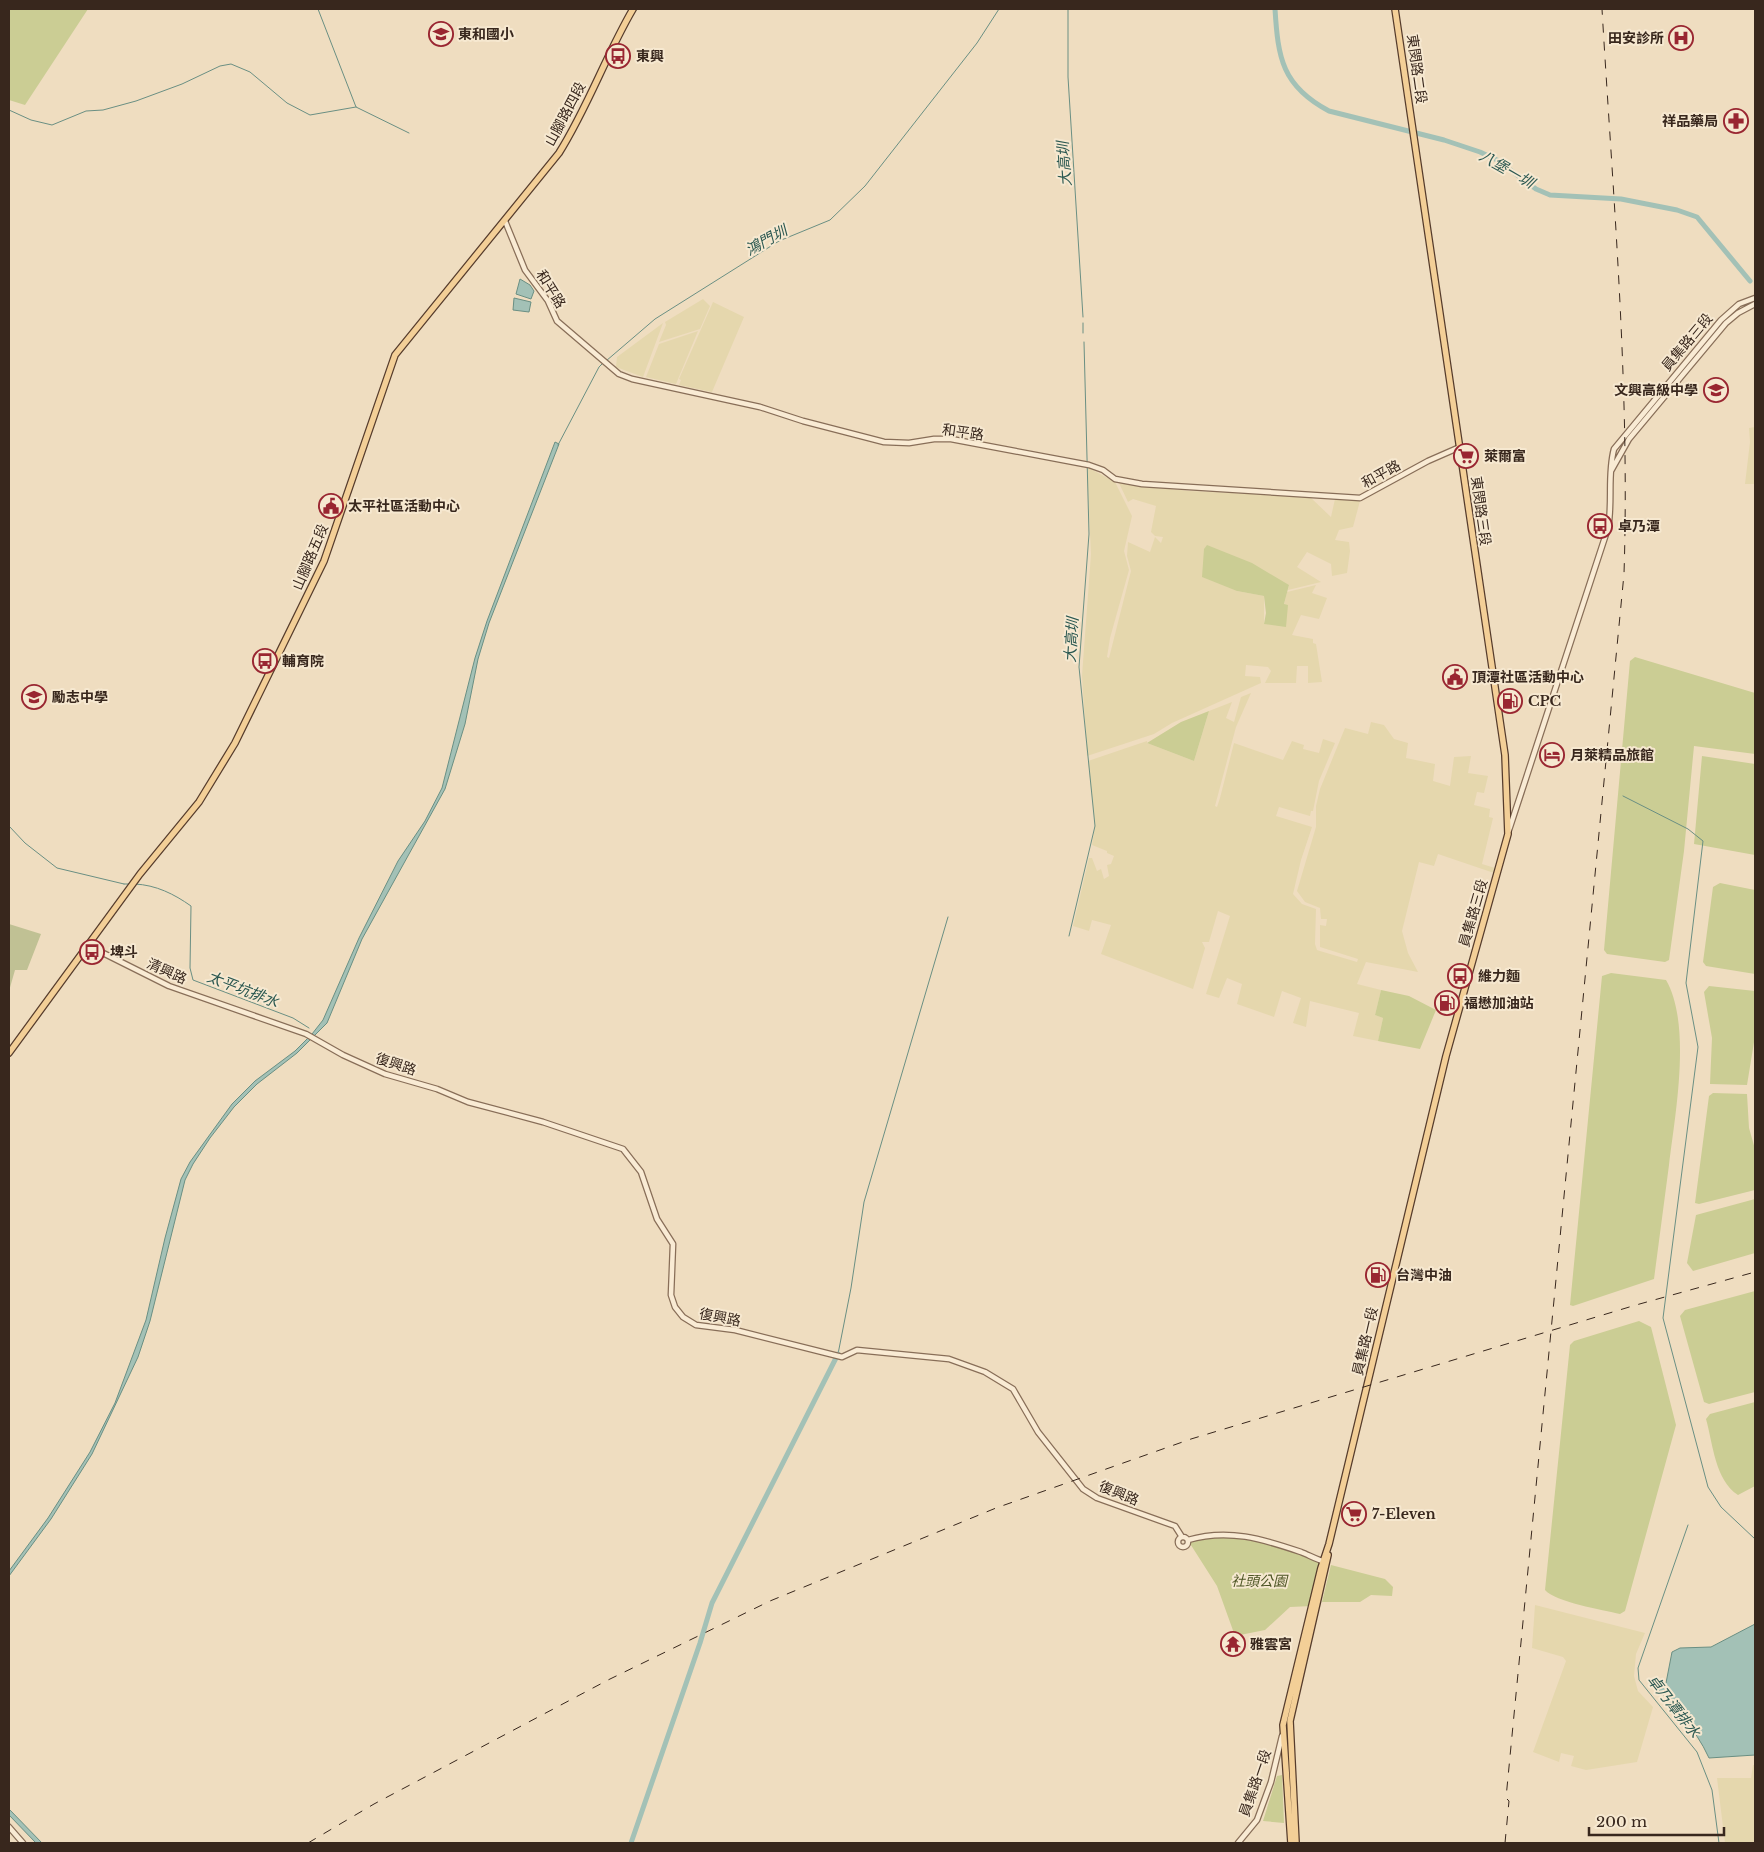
<svg xmlns="http://www.w3.org/2000/svg" width="1764" height="1852" font-family="'Libre Baskerville','Noto Sans TC',serif">
	<style>
		.farmland { fill: #e5d7ad }
		.green { fill: #cbcd94 }
		.cemetery { fill: #c0c194 }
		.water { fill: #a3c1b6; stroke: #6a8f83 }
		.lines { fill: none; stroke-linecap: round; stroke-linejoin: round }
		.stream { stroke: #6a8f83; stroke-width: 1 }
		.canal { stroke: #a3c1b6; stroke-width: 5 }
		.minor-casing { stroke: #886e58; stroke-width: 7 }
		.major-casing { stroke: #563c2c; stroke-width: 8 }
		.minor { stroke: #f9ebd4; stroke-width: 4.5 }
		.major { stroke: #f3cf97; stroke-width: 5.5 }
		.rail { stroke: #38271d; stroke-width: 1; stroke-dasharray: 9 9; stroke-linecap: butt }
		.labels { text-anchor: middle; dominant-baseline: central; stroke-width: 4; stroke-linejoin: round; paint-order: stroke }
		.poi-label { font-size: 14px; font-weight: bold; fill: #38271d; stroke: #f6e8d0; text-anchor: start }
		.street-label { font-size: 14px; fill: #38271d; stroke: #f6e8d0 }
		.park-label { font-size: 14px; font-style: italic; fill: #4c5423; stroke: #f6e8d0 }
		.water-label { font-size: 15px; font-style: italic; fill: #2b5851; stroke: #f6e8d0 }
	</style>
	<rect width="100%" height="100%" fill="#efddc0"/>
	<path class="farmland" d="M703,299L710,306L700,329L659,342L666,325L665,322Z
		M713,302L744,317L712,392L679,385L681,380L679,379Z
		M663,323L643,377L616,367L617,357Z
		M698,331L676,384L646,377L659,344Z
		M1755,427V484H1745L1750,442L1749,428Z
		M1087,467L1115,482L1132,516L1124,551L1129,570L1110,638L1107,657L1109,658L1131,571L1127,556L1128,542L1150,552L1155,537L1161,543L1163,537L1155,536L1151,532L1156,506L1133,499L1128,502L1119,483L1189,491L1310,497L1331,517L1335,499L1360,501L1353,527L1339,530L1335,540L1349,542L1350,551L1347,573L1332,576L1331,564L1307,552L1297,567L1321,582L1288,590L1289,585L1237,591L1264,596V624L1288,605H1284L1287,592L1316,585L1312,593L1327,598L1319,619L1301,615L1292,635L1313,639V643L1316,644L1322,682L1308,683V666H1297L1296,683H1265L1271,671L1268,667L1246,665L1245,676L1260,677L1261,683L1172,723L1154,734L1087,756L1082,676L1091,554Z
		M1251,693L1236,727L1215,806L1217,807L1220,798L1234,743L1283,760L1292,741L1304,745L1303,749L1319,753L1323,739L1335,743L1319,781L1313,811H1311L1310,816L1279,807L1276,816L1312,827L1301,860L1293,894L1302,904L1316,909L1315,944L1317,950L1320,951L1357,962L1358,959L1320,947V925L1326,926L1327,919H1321L1320,908L1305,902L1297,891L1316,827V806L1320,789L1345,728L1368,734L1371,722L1384,725L1394,739L1408,743L1406,758L1435,764L1433,781L1450,786L1454,757L1471,756L1468,773L1488,776L1484,793L1477,792L1474,805L1490,809L1489,817L1493,818L1482,864L1495,868L1494,873L1438,854L1434,866L1419,862L1402,931L1408,953L1418,972L1366,962L1357,984L1381,990L1375,1015L1383,1018L1378,1041L1353,1036L1359,1013L1310,1001L1306,1027L1293,1023L1301,998L1282,991L1274,1017L1237,1004L1242,984L1227,978L1219,998L1206,994L1230,916L1218,911L1209,942H1202L1205,948L1193,989L1101,954L1111,925L1092,920L1089,931L1073,926L1089,858H1092L1097,871L1101,869L1104,879L1109,876L1107,865L1111,864L1114,856L1107,853V851L1092,845L1095,825L1088,761L1147,741V743L1194,761L1209,711L1232,702L1226,718L1234,722L1241,697Z
		M1535,1605L1645,1633L1636,1654L1634,1676L1638,1691L1653,1707L1637,1762L1586,1770L1571,1766L1574,1756L1561,1753L1559,1762L1533,1752L1566,1661L1563,1657L1532,1648Z
		M1753,1765H1755V1843H1725L1717,1778H1751Z"/>
	<path class="green" d="M9,9H88L25,105L9,100Z
		M1207,545L1252,563L1289,585L1284,604L1288,605L1286,627L1264,624L1266,613L1264,596L1237,591L1202,577L1204,549Z
		M1635,657L1755,693V754L1694,746L1684,851L1669,960L1665,962L1607,954L1604,950L1630,661Z
		M1209,711L1194,761L1147,743L1181,722Z
		M1702,756L1755,764V855L1694,844Z
		M1720,883L1755,890V974L1706,966L1703,962L1713,887Z
		M1611,973L1666,980C1692,1025 1675,1115 1669,1165C1664,1203 1659,1241 1654,1279L1573,1306L1570,1305L1602,976Z
		M1709,986L1755,991V1036L1747,1085L1710,1084L1712,1038L1704,992Z
		M1381,990L1409,996L1436,1010L1420,1049L1378,1041L1383,1018L1375,1015Z
		M1713,1093L1747,1094L1749,1128L1755,1149V1190L1699,1204L1695,1203L1709,1096Z
		M1755,1199V1253L1693,1271L1687,1263L1696,1215Z
		M1755,1291V1392L1709,1404L1704,1402L1680,1316L1685,1310Z
		M1639,1321L1651,1327L1676,1425L1625,1611L1620,1614C1603,1610 1555,1602 1545,1590L1570,1345L1574,1341Z
		M1755,1402V1486L1738,1495C1715,1480 1713,1444 1706,1419L1710,1414Z
		M1237,1534L1270,1542L1323,1561L1312,1606L1290,1607L1265,1630L1235,1636L1217,1586L1189,1542L1207,1535Z
		M1331,1565L1385,1579L1393,1587L1392,1596L1371,1595L1360,1602H1322Z
		M1282,1775L1284,1823L1263,1821L1277,1776Z"/>
	<path class="cemetery" d="M9,924L41,934L27,970H15L9,991Z"/>
	<path class="water" d="M520,279L530,285L534,291L531,299L516,294Z
		M514,298L531,302L529,312L513,310Z
		M555,442L559,444L489,623L478,659L465,724L445,789L362,939L327,1023L297,1053L257,1084L234,1107L210,1138L193,1164L185,1180L150,1321L138,1357L92,1454L51,1519L9,1576V1571L48,1518L90,1452L115,1403L146,1320L165,1238L181,1179L190,1162L232,1104L255,1081L295,1051L312,1034L323,1020L359,938L398,861L425,821L442,788L475,658L487,621Z
		M1755,1624V1755L1709,1758C1695,1727 1672,1705 1650,1680L1666,1683L1672,1652L1680,1648L1711,1647Z
		M9,1809L42,1843H36L9,1815Z"/>
	<g class="lines">
		<path class="stream" d="M318,9L356,107L409,133
			M1068,9V77L1083,317
			M9,110L31,120L52,125L86,111L103,110L136,101L182,84L220,66L231,64L250,72L287,103L310,115L356,107
			M1083,323V333
			M606,361L655,319L779,241L830,220L865,186L977,43L999,9
			M558,445L599,367L603,363
			M1623,796L1688,829L1703,841L1686,983L1698,1047L1663,1318L1708,1487L1721,1507L1755,1539
			M9,826L25,843L57,868L124,884
			M124,884H131
			M135,884C156,885 174,894 191,906L190,968L193,980L293,1018L309,1028
			M1069,936L1095,826L1079,667L1089,534L1084,342
			M838,1354L851,1288L864,1202L948,917
			M1688,1525L1638,1668L1639,1680L1697,1752L1712,1790L1719,1843"/>
		<path class="canal" d="M1275,9C1278,58 1282,86 1329,111L1444,140L1480,152L1497,160L1536,189L1550,195L1621,199L1677,210L1697,217L1750,281
			M631,1843L700,1643L712,1603L838,1354"/>
		<defs>
			<path id="minor" d="M505,221L525,270L548,301L557,321L619,374L632,379L760,407L803,421L884,442L909,443L934,439H951L1089,465L1103,470L1115,479L1142,484L1360,498L1428,461L1460,447
				M1611,471L1629,439L1726,323L1738,313L1755,304
				M1509,830L1608,528C1613,502 1607,475 1614,449L1721,320L1739,304L1755,298
				M89,946L169,986L306,1034L343,1055L385,1074L437,1089L468,1102L543,1122L623,1149L641,1172L657,1219L673,1244L671,1295L675,1307L683,1317L696,1325L735,1330L842,1357L857,1350L949,1359L985,1372L1013,1389L1038,1432L1083,1489L1097,1498L1175,1526L1182,1537
				M1178 1542a5 5 0 1 1 10 0a5 5 0 1 1-10 0Z
				M1188,1540C1228,1528 1263,1539 1301,1552C1309,1555 1317,1560 1326,1562
				M9,1827L23,1843
				M1238,1843L1257,1820L1271,1782L1282,1736"/>
			<path id="major" d="M9,1053L140,874L199,802L235,743L324,561L395,355L559,153C588,107 606,55 633,9
				M1291,1843L1283,1725L1321,1568L1329,1544L1446,1056L1508,834L1505,755L1395,9
				M1296,1843L1290,1721L1328,1555"/>
		</defs>
		<use href="#minor" class="minor-casing"/>
		<use href="#major" class="major-casing"/>
		<use href="#minor" class="minor"/>
		<use href="#major" class="major"/>
		<path class="rail" d="M308,1843L374,1804L608,1680L770,1601L996,1508L1191,1439L1636,1305L1755,1272
			M1505,1843L1509,1801L1506,1798L1624,574C1630,386 1613,196 1602,9"/>
	</g>
	<defs>
		<symbol id="school-ring" viewBox="-11 -11 22 22"><circle r="9.5" fill="#f6e8d0" stroke="#992631" stroke-width="1.5"/><path d="M0-5L7-2L0 1L-7-2ZM-4 1L0 2.5L4 1V4Q0 6-4 4Z" fill="#992631"/></symbol>
		<symbol id="hospital-ring" viewBox="-11 -11 22 22"><circle r="9.5" fill="#f6e8d0" stroke="#992631" stroke-width="1.5"/><path d="M-5-5h3v3.5h4V-5h3V5h-3V1.5h-4V5h-3Z" fill="#992631"/></symbol>
		<symbol id="bus-ring" viewBox="-11 -11 22 22"><circle r="9.5" fill="#f6e8d0" stroke="#992631" stroke-width="1.5"/><path d="M-5-6H5V4H4V6H2V4H-2V6H-4V4H-5ZM-3.5-4V0h7V-4ZM-3.5 1.2v1.5H-2V1.2ZM2 1.2v1.5H3.5V1.2Z" fill="#992631"/></symbol>
		<symbol id="pharmacy-ring" viewBox="-11 -11 22 22"><circle r="9.5" fill="#f6e8d0" stroke="#992631" stroke-width="1.5"/><path d="M-2-6h4v4h4v4h-4v4h-4v-4h-4v-4h4Z" fill="#992631"/></symbol>
		<symbol id="supermarket-ring" viewBox="-11 -11 22 22"><circle r="9.5" fill="#f6e8d0" stroke="#992631" stroke-width="1.5"/><path d="M-6-5.5h2.5l.6 2H6L4.5 2H-2.5L-4.4-4H-6ZM-1.5 3.2a1.3 1.3 0 1 0 .1 0ZM3 3.2a1.3 1.3 0 1 0 .1 0Z" fill="#992631"/></symbol>
		<symbol id="civic-ring" viewBox="-11 -11 22 22"><circle r="9.5" fill="#f6e8d0" stroke="#992631" stroke-width="1.5"/><path d="M-.6-6.5H3V-4.5H.6V-3L4-1V1h2V6H-6V1h2V-1L-.6-3ZM-1.2 2.5V6h2.4V2.5Z" fill="#992631"/></symbol>
		<symbol id="fuel-ring" viewBox="-11 -11 22 22"><circle r="9.5" fill="#f6e8d0" stroke="#992631" stroke-width="1.5"/><path d="M-5.5-6h7V0h2V4h1.3V-2.5L3-4.5l.8-.8L6-3V5H2.5V1h-1V6h-7ZM-4.2-4.7v3.2H.2V-4.7Z" fill="#992631"/></symbol>
		<symbol id="hotel-ring" viewBox="-11 -11 22 22"><circle r="9.5" fill="#f6e8d0" stroke="#992631" stroke-width="1.5"/><path d="M-6-4.5h1.5V1H6V5H4.5V3h-9V5H-6ZM-4 0a1.8 1.8 0 1 1 3.6 0ZM.5 0V-2.5h3Q6-2.5 6 0Z" fill="#992631"/></symbol>
		<symbol id="temple-ring" viewBox="-11 -11 22 22"><circle r="9.5" fill="#f6e8d0" stroke="#992631" stroke-width="1.5"/><path d="M0-6L5-2H3V0L6.5 2.5H4V6H1.5V3h-3V6H-4V2.5H-6.5L-3 0V-2H-5Z" fill="#992631"/></symbol>
	</defs>
	<g fill-rule="evenodd">
		<use href="#school-ring" x="427" y="20" width="28" height="28"/>
		<use href="#hospital-ring" x="1667" y="24" width="28" height="28"/>
		<use href="#bus-ring" x="604" y="42" width="28" height="28"/>
		<use href="#pharmacy-ring" x="1722" y="107" width="28" height="28"/>
		<use href="#school-ring" x="1702" y="376" width="28" height="28"/>
		<use href="#supermarket-ring" x="1452" y="442" width="28" height="28"/>
		<use href="#civic-ring" x="317" y="492" width="28" height="28"/>
		<use href="#bus-ring" x="1586" y="512" width="28" height="28"/>
		<use href="#bus-ring" x="251" y="647" width="28" height="28"/>
		<use href="#civic-ring" x="1441" y="663" width="28" height="28"/>
		<use href="#school-ring" x="20" y="683" width="28" height="28"/>
		<use href="#fuel-ring" x="1496" y="687" width="28" height="28"/>
		<use href="#hotel-ring" x="1538" y="741" width="28" height="28"/>
		<use href="#bus-ring" x="78" y="938" width="28" height="28"/>
		<use href="#bus-ring" x="1446" y="962" width="28" height="28"/>
		<use href="#fuel-ring" x="1433" y="989" width="28" height="28"/>
		<use href="#fuel-ring" x="1364" y="1261" width="28" height="28"/>
		<use href="#supermarket-ring" x="1340" y="1500" width="28" height="28"/>
		<use href="#temple-ring" x="1219" y="1630" width="28" height="28"/>
	</g>
	<g class="labels">
		<g class="poi-label">
			<text x="458" y="34">東和國小</text>
			<text x="1664" y="38" text-anchor="end">田安診所</text>
			<text x="636" y="56">東興</text>
			<text x="1718" y="121" text-anchor="end">祥品藥局</text>
			<text x="1698" y="390" text-anchor="end">文興高級中學</text>
			<text x="1484" y="456">萊爾富</text>
			<text x="348" y="506">太平社區活動中心</text>
			<text x="1618" y="526">卓乃潭</text>
			<text x="282" y="661">輔育院</text>
			<text x="1472" y="677">頂潭社區活動中心</text>
			<text x="52" y="697">勵志中學</text>
			<text x="1528" y="701">CPC</text>
			<text x="1570" y="755">月萊精品旅館</text>
			<text x="110" y="952">埤斗</text>
			<text x="1478" y="976">維力麵</text>
			<text x="1464" y="1003">福懋加油站</text>
			<text x="1396" y="1275">台灣中油</text>
			<text x="1372" y="1514">7-Eleven</text>
			<text x="1250" y="1644">雅雲宮</text>
		</g>
		<g class="street-label">
			<text transform="translate(1417 69) rotate(82)">東閔路二段</text>
			<text transform="translate(565 114) rotate(-62)">山腳路四段</text>
			<text transform="translate(551 289) rotate(58)">和平路</text>
			<text transform="translate(1687 342) rotate(-50)">員集路三段</text>
			<text transform="translate(963 432) rotate(8)">和平路</text>
			<text transform="translate(1381 474) rotate(-29)">和平路</text>
			<text transform="translate(1481 511) rotate(82)">東閔路三段</text>
			<text transform="translate(310 557) rotate(-67)">山腳路五段</text>
			<text transform="translate(1473 913) rotate(-74)">員集路三段</text>
			<text transform="translate(167 971) rotate(24)">清興路</text>
			<text transform="translate(396 1064) rotate(18)">復興路</text>
			<text transform="translate(720 1317) rotate(11)">復興路</text>
			<text transform="translate(1365 1341) rotate(-77)">員集路一段</text>
			<text transform="translate(1119 1493) rotate(22)">復興路</text>
			<text transform="translate(1255 1783) rotate(-71)">員集路一段</text>
		</g>
		<g class="park-label">
			<text x="1259" y="1581">社頭公園</text>
		</g>
		<g class="water-label">
			<text transform="translate(1064 164) rotate(-94)">大高圳</text>
			<text transform="translate(1507 169) rotate(30)">八堡一圳</text>
			<text transform="translate(766 240) rotate(-29)">鴻門圳</text>
			<text transform="translate(1071 640) rotate(-86)">大高圳</text>
			<text transform="translate(243 989) rotate(21)">太平坑排水</text>
			<text transform="translate(1674 1706) rotate(52)">卓乃潭排水</text>
		</g>
	</g>
	<rect width="1764" height="1852" fill="none" stroke="#38271d" stroke-width="20"/>
	<path d="M1589 1827v8h135v-8" fill="none" stroke="#38271d" stroke-width="2.5"/>
	<text x="1596" y="1827" font-size="15" fill="#38271d" stroke="#f6e8d0" stroke-width="4" paint-order="stroke">200 m</text>
</svg>
